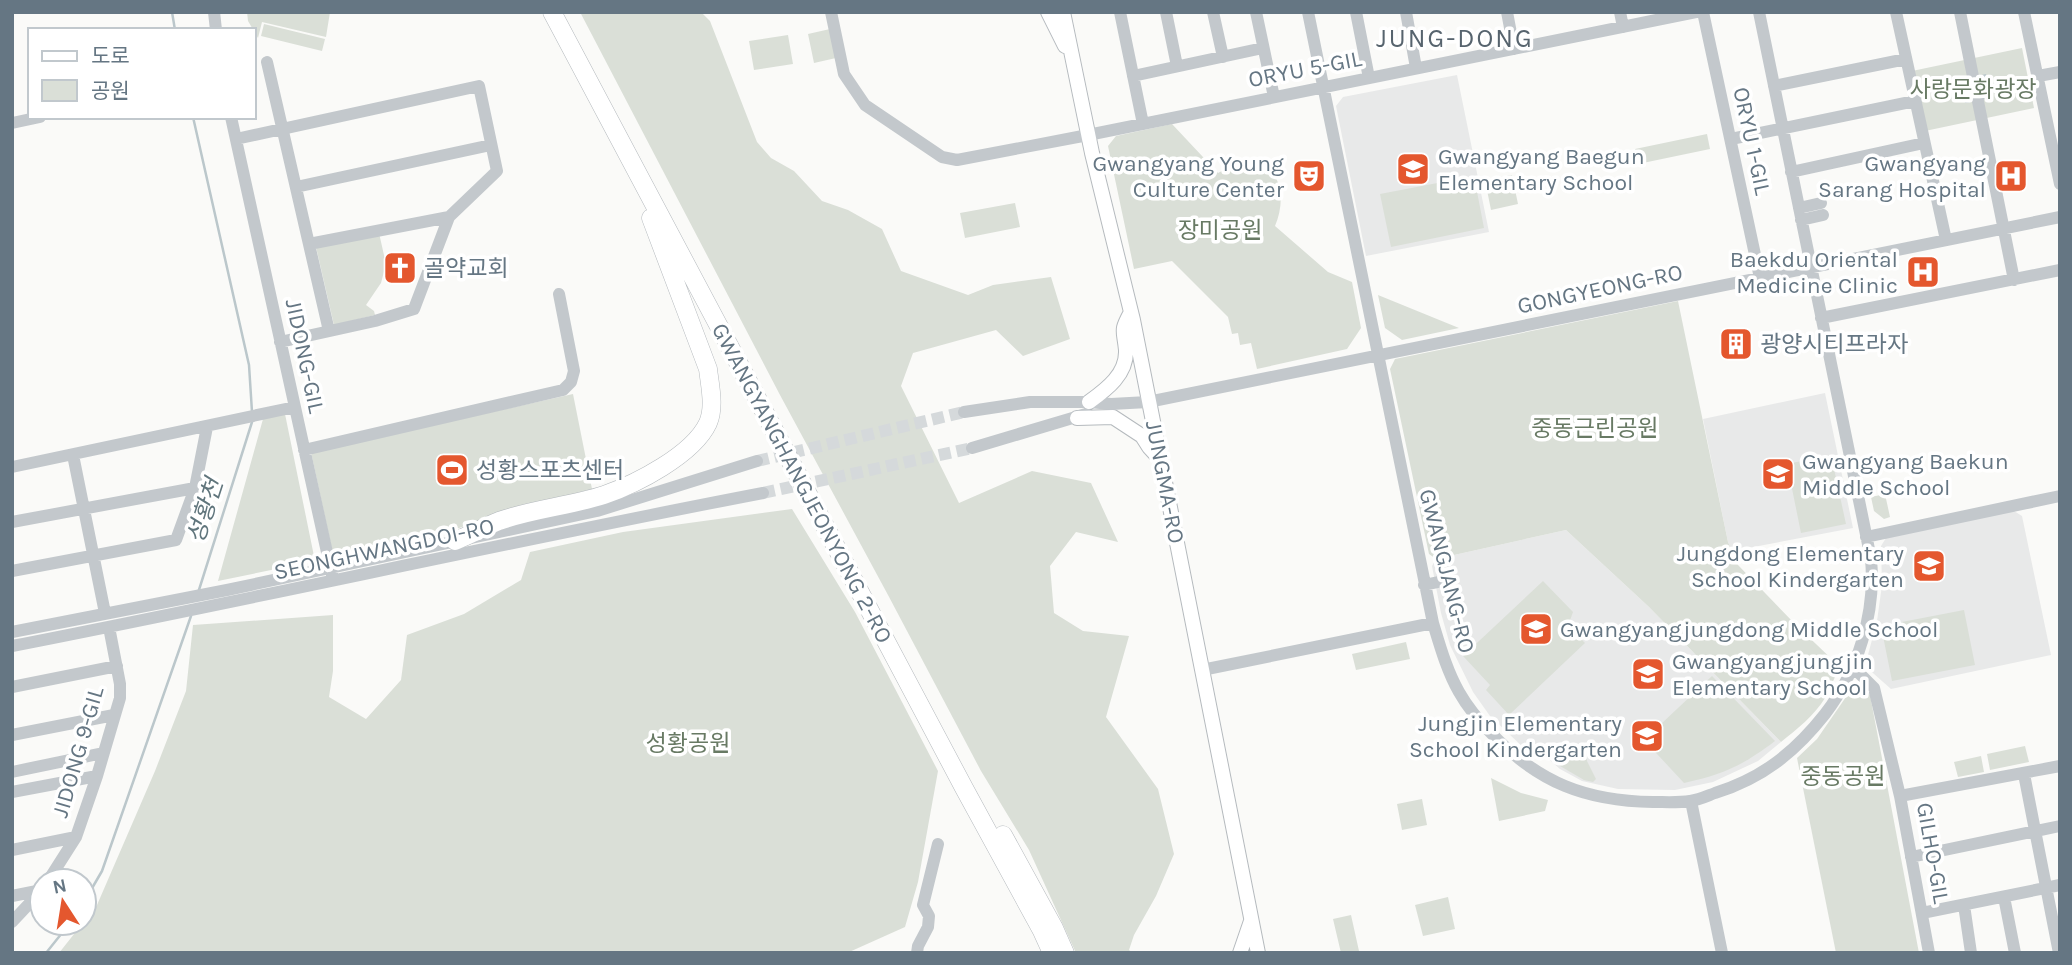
<svg xmlns="http://www.w3.org/2000/svg" width="2072" height="965" font-family="Karla,'Noto Sans KR',sans-serif">
	<style>
		.built { fill: #e8e9e9 }
		.green { fill: #dadfd7 }
		.water { fill: #bbc7cb }
		.lines { fill: none; stroke-linecap: round; stroke-linejoin: round }
		.stream { stroke: #bbc7cb; stroke-width: 2.5 }
		.minor-tunnel { stroke: #d5d9db; stroke-width: 12; stroke-dasharray: 12 6; stroke-linecap: butt }
		.major-casing { stroke: #b5babe; stroke-width: 16 }
		.highway-casing { stroke: #b4b9bd; stroke-width: 19 }
		.minor { stroke: #c3c8cc; stroke-width: 12 }
		.major { stroke: #fff; stroke-width: 14 }
		.highway { stroke: #fff; stroke-width: 18 }
		.labels { text-anchor: middle; dominant-baseline: central; stroke-width: 7; stroke-linejoin: round; paint-order: stroke }
		.street-label { font-size: 23px; fill: #657683; stroke: #fff }
		.park-label { font-size: 23px; fill: #687a64; stroke: #fff }
		.poi-label { font-size: 23px; fill: #657683; stroke: #fff; text-anchor: start }
		.water-label { font-size: 24px; font-style: italic; fill: #60757c; stroke: #fff }
		.quarter-label { font-size: 26px; letter-spacing: 2px; fill: #57646e; stroke: #fff }
	</style>
	<rect width="100%" height="100%" fill="#fafaf8"/>
	<path class="built" d="M1457,75L1489,232L1366,256L1336,106L1343,97Z
		M1825,393L1853,528L1732,551L1728,542L1703,419Z
		M2014,511L2022,516L2051,655L1891,689L1865,666L1877,621L1882,585L1881,546L1886,538Z
		M1566,530L1649,607L1781,742L1758,761L1713,782L1675,790L1618,789L1582,781L1560,769L1545,756L1527,751L1490,716L1473,692L1450,645L1441,613L1432,566L1436,559Z"/>
	<path class="green" d="M247,12H330L326,37L262,22L258,38L248,21Z
		M580,12H701L710,21L757,142L771,158L794,171L822,201L848,210L882,229L901,271L968,295L993,285L1051,277L1070,339L1023,356L996,330L913,353L901,386L959,503L1032,471L1091,483L1118,542L1076,532L1050,566L1054,613L1083,631L1129,636L1106,717L1158,789L1174,854L1156,896L1134,935L1129,950L1133,953H1076L1029,850L981,771L888,595L780,395Z
		M264,24L325,39L322,51L261,36Z
		M830,29L836,58L814,63L808,34Z
		M788,35L793,64L754,70L749,41Z
		M2022,48L2034,108L1925,131L1912,71Z
		M1172,124L1218,173C1226,169 1235,164 1243,163C1282,160 1287,198 1275,226L1328,272L1352,282L1361,328L1347,349L1257,369L1251,343L1240,345L1238,333L1232,334L1228,317L1172,261L1134,269L1108,146L1116,136Z
		M1707,134L1710,149L1638,164L1635,149Z
		M1512,175L1518,204L1491,210L1485,180Z
		M1474,176L1484,228L1391,247L1380,194Z
		M1015,203L1020,227L965,238L960,213Z
		M379,233L386,264L381,283L366,305L374,311L375,315L334,325L316,247Z
		M1378,295L1459,328L1402,340L1385,328Z
		M1678,301L1728,542L1738,565L1793,622L1840,667C1834,677 1831,688 1825,698C1815,715 1796,730 1781,742L1649,607L1566,530L1436,559L1429,554L1390,369L1395,359Z
		M573,394L592,489L495,515L415,544L334,559L311,452Z
		M285,414L315,561L218,581L263,419Z
		M1831,455L1846,524L1801,533L1787,464Z
		M1885,494L1890,517L1884,519L1874,511L1871,497Z
		M792,509L855,612L938,771L918,882L905,927L847,953H59L97,905L155,771L186,691L193,625L333,615V671L329,697L366,719L401,680L407,635L464,614L521,580L530,552L623,532Z
		M1543,581L1573,612L1568,626L1585,643L1509,715L1486,690L1490,685L1463,656Z
		M1964,610L1975,665L1892,681L1881,626Z
		M1406,642L1410,659L1356,670L1352,654Z
		M1712,676L1775,741C1742,766 1724,774 1684,783L1644,740Z
		M1857,681L1870,695L1919,953H1836L1797,758L1817,739Z
		M1524,744L1565,748L1586,752L1587,761L1596,779L1593,782L1584,780L1555,763L1547,754L1532,750Z
		M2025,746L2029,762L1990,770L1987,754Z
		M1981,756L1984,772L1958,777L1954,762Z
		M1491,778L1521,793L1548,800L1545,811L1499,821Z
		M1422,799L1427,825L1402,830L1397,804Z
		M1448,897L1455,929L1423,936L1415,905Z
		M1351,915L1359,951L1341,953L1333,919Z"/>
	<path class="water" d="M1986,74L1991,98L1965,103L1960,80Z"/>
	<g class="lines">
		<path class="stream" d="M172,12L175,30
			M193,117L249,365L252,412
			M198,593L252,422
			M84,902L102,871L191,616
			M46,953L70,923"/>
		<path class="minor-tunnel" d="M757,461L964,412
			M763,493L972,448"/>
		<defs>
			<path id="major" d="M1048,12L1065,46
				M1063,12L1092,153L1133,320L1258,953
				M1089,402C1107,389 1127,374 1126,350C1124,329 1120,332 1131,312
				M1077,418L1113,417L1142,436L1149,447L1160,459
				M1240,953L1251,921"/>
			<path id="highway" d="M552,12L964,788L1042,931L1052,953
				M455,541C470,535 484,527 499,521C533,509 570,506 604,495C636,484 693,455 708,423C715,407 710,386 708,369L651,218
				M1003,835L1054,928L1065,953"/>
		</defs>
		<use href="#major" class="major-casing"/>
		<use href="#highway" class="highway-casing"/>
		<path class="minor" d="M214,12L216,30
			M831,12L844,74L865,105L942,157L957,160L1088,135L1696,12
			M1120,12L1143,124
			M1166,12L1177,66
			M1213,12L1223,57
			M1256,12L1274,97
			M1308,12L1433,623C1440,646 1447,671 1459,692C1468,708 1480,722 1492,734C1539,783 1586,801 1653,802C1665,802 1678,803 1690,801C1699,800 1707,796 1715,793C1763,778 1795,752 1825,714C1858,671 1876,613 1871,559L1759,12
			M1356,12L1369,78
			M1406,12L1416,68
			M1507,12L1514,49
			M1620,12L1623,27
			M1703,12L1760,278
			M1896,12L1946,240
			M1960,12L2014,280
			M2024,12L2060,184
			M267,62L329,331
			M1133,76L1263,48
			M2038,76L2060,72
			M1774,86L1906,59
			M231,117L332,575
			M12,123L40,117
			M236,139L479,86L497,171L449,217L414,309L375,321L280,342
			M1731,139L1915,101
			M1791,172L1924,143
			M296,187L491,145
			M1799,208L1821,203
			M1801,220L1823,215
			M309,244L449,217
			M1821,318L2060,270
			M964,412L1030,402H1089L1111,404L1148,402L2060,217
			M972,448L1086,414
			M304,450L563,390L571,382L574,371L559,294
			M73,455L105,613
			M12,467L295,407
			M12,522L195,488L207,427
			M1866,537L2060,496
			M12,571L176,540L195,488
			M1424,585L1443,581
			M12,632L227,590L597,511L757,461
			M12,646C263,597 512,541 763,493
			M1853,667L1874,688L1900,796
			M1202,670L1433,623
			M12,687L117,666
			M12,735L114,715
			M12,772L103,753
			M2024,774L2059,953
			M12,792L97,776
			M1691,801L1722,953
			M12,850L76,837
			M1911,857L2060,826
			M48,881L76,837L97,776L120,698V684L109,627
			M12,896L42,890
			M2004,897L2015,953
			M1964,905L1971,953
			M1922,913L2060,885
			M12,922L42,890
			M917,953L918,946L928,927L929,916L923,905L938,844
			M1929,953L1900,796L2060,766"/>
		<use href="#major" class="major"/>
		<use href="#highway" class="highway"/>
	</g>
	<defs>
		<symbol id="school-square" viewBox="-11 -11 22 22"><rect x="-9" y="-9" width="18" height="18" rx="4" fill="#e4572e" stroke="#fff"/><path d="M0-5L7-2L0 1L-7-2ZM-4 1L0 2.5L4 1V4Q0 6-4 4Z" fill="#fff"/></symbol>
		<symbol id="theatre-square" viewBox="-11 -11 22 22"><rect x="-9" y="-9" width="18" height="18" rx="4" fill="#e4572e" stroke="#fff"/><path d="M-5-5.5Q0-4 5-5.5V0Q5 5 0 6Q-5 5-5 0ZM-3.3-2.5H-1v1.5H-3.3ZM1-2.5H3.3v1.5H1ZM-2.8 1Q0 5.5 2.8 1Z" fill="#fff"/></symbol>
		<symbol id="hospital-square" viewBox="-11 -11 22 22"><rect x="-9" y="-9" width="18" height="18" rx="4" fill="#e4572e" stroke="#fff"/><path d="M-5-5h3v3.5h4V-5h3V5h-3V1.5h-4V5h-3Z" fill="#fff"/></symbol>
		<symbol id="church-square" viewBox="-11 -11 22 22"><rect x="-9" y="-9" width="18" height="18" rx="4" fill="#e4572e" stroke="#fff"/><path d="M-1.2-6h2.4v3.5h3.3v2.4h-3.3V6h-2.4V-.1h-3.3v-2.4h3.3Z" fill="#fff"/></symbol>
		<symbol id="building-square" viewBox="-11 -11 22 22"><rect x="-9" y="-9" width="18" height="18" rx="4" fill="#e4572e" stroke="#fff"/><path d="M-4-6H4V6H1V3H-1V6H-4ZM-2.5-4.3h1.7v1.8h-1.7ZM.8-4.3h1.7v1.8H.8ZM-2.5-1h1.7V.8h-1.7ZM.8-1h1.7V.8H.8Z" fill="#fff"/></symbol>
		<symbol id="stadium-square" viewBox="-11 -11 22 22"><rect x="-9" y="-9" width="18" height="18" rx="4" fill="#e4572e" stroke="#fff"/><path d="M0-5a6.5 5 0 1 0 0 10a6.5 5 0 1 0 0-10ZM-3.5-1.8h7v3.6h-7Z" fill="#fff"/></symbol>
	</defs>
	<g fill-rule="evenodd">
		<use href="#school-square" x="1394" y="150" width="38" height="38"/>
		<use href="#theatre-square" x="1290" y="157" width="38" height="38"/>
		<use href="#hospital-square" x="1992" y="157" width="38" height="38"/>
		<use href="#church-square" x="381" y="249" width="38" height="38"/>
		<use href="#hospital-square" x="1904" y="253" width="38" height="38"/>
		<use href="#building-square" x="1717" y="325" width="38" height="38"/>
		<use href="#stadium-square" x="433" y="451" width="38" height="38"/>
		<use href="#school-square" x="1759" y="455" width="38" height="38"/>
		<use href="#school-square" x="1910" y="547" width="38" height="38"/>
		<use href="#school-square" x="1517" y="610" width="38" height="38"/>
		<use href="#school-square" x="1629" y="655" width="38" height="38"/>
		<use href="#school-square" x="1628" y="717" width="38" height="38"/>
	</g>
	<g class="labels">
		<g class="street-label">
			<text transform="translate(1305 69) rotate(-11)">ORYU 5-GIL</text>
			<text transform="translate(1752 141) rotate(78)">ORYU 1-GIL</text>
			<text transform="translate(1600 289) rotate(-12)">GONGYEONG-RO</text>
			<text transform="translate(305 356) rotate(78)">JIDONG-GIL</text>
			<text transform="translate(1165 482) rotate(79)">JUNGMA-RO</text>
			<text transform="translate(802 483) rotate(62)">GWANGYANGHANGJEONYONG 2-RO</text>
			<text transform="translate(384 549) rotate(-12)">SEONGHWANGDOI-RO</text>
			<text transform="translate(1447 571) rotate(76)">GWANGJANG-RO</text>
			<text transform="translate(78 752) rotate(-74)">JIDONG 9-GIL</text>
			<text transform="translate(1933 853) rotate(80)">GILHO-GIL</text>
		</g>
		<g class="park-label">
			<text x="1973" y="89">사랑문화광장</text>
			<text x="1220" y="230">장미공원</text>
			<text x="1595" y="428">중동근린공원</text>
			<text x="688" y="743">성황공원</text>
			<text x="1843" y="776">중동공원</text>
		</g>
		<g class="poi-label">
			<text x="1438" y="156">Gwangyang Baegun<tspan x="1438" dy="26">Elementary School</tspan></text>
			<text x="1284" y="163" text-anchor="end">Gwangyang Young<tspan x="1284" dy="26">Culture Center</tspan></text>
			<text x="1986" y="163" text-anchor="end">Gwangyang<tspan x="1986" dy="26">Sarang Hospital</tspan></text>
			<text x="1898" y="259" text-anchor="end">Baekdu Oriental<tspan x="1898" dy="26">Medicine Clinic</tspan></text>
			<text x="424" y="268">골약교회</text>
			<text x="1760" y="344">광양시티프라자</text>
			<text x="1802" y="461">Gwangyang Baekun<tspan x="1802" dy="26">Middle School</tspan></text>
			<text x="476" y="470">성황스포츠센터</text>
			<text x="1904" y="553" text-anchor="end">Jungdong Elementary<tspan x="1904" dy="26">School Kindergarten</tspan></text>
			<text x="1560" y="629">Gwangyangjungdong Middle School</text>
			<text x="1672" y="661">Gwangyangjungjin<tspan x="1672" dy="26">Elementary School</tspan></text>
			<text x="1622" y="723" text-anchor="end">Jungjin Elementary<tspan x="1622" dy="26">School Kindergarten</tspan></text>
		</g>
		<g class="water-label">
			<text transform="translate(205 511) rotate(-72)">성황천</text>
		</g>
		<g class="quarter-label">
			<text x="1455" y="38">JUNG-DONG</text>
		</g>
	</g>
	<rect width="2072" height="965" fill="none" stroke="#657683" stroke-width="28"/>
	<rect x="28" y="28" width="228" height="91" fill="#ffffff" stroke="#c1c8cd" stroke-width="2"/>
	<rect x="42" y="51" width="35" height="10" fill="#ffffff" stroke="#c1c8cd" stroke-width="2"/>
	<text x="91" y="63" font-size="21" fill="#657683">도로</text>
	<rect x="42" y="80" width="35" height="21" fill="#dadfd7" stroke="#c1c8cd" stroke-width="2"/>
	<text x="91" y="98" font-size="21" fill="#657683">공원</text>
	<g transform="translate(63 902) rotate(348)"><circle r="33" fill="#ffffff" stroke="#c1c8cd" stroke-width="2"/>
	<path d="M0-5L12 26L0 18L-12 26Z" fill="#e4572e"/>
	<text y="-10" font-size="19" font-weight="bold" text-anchor="middle" fill="#657683">N</text>
	</g>
</svg>
